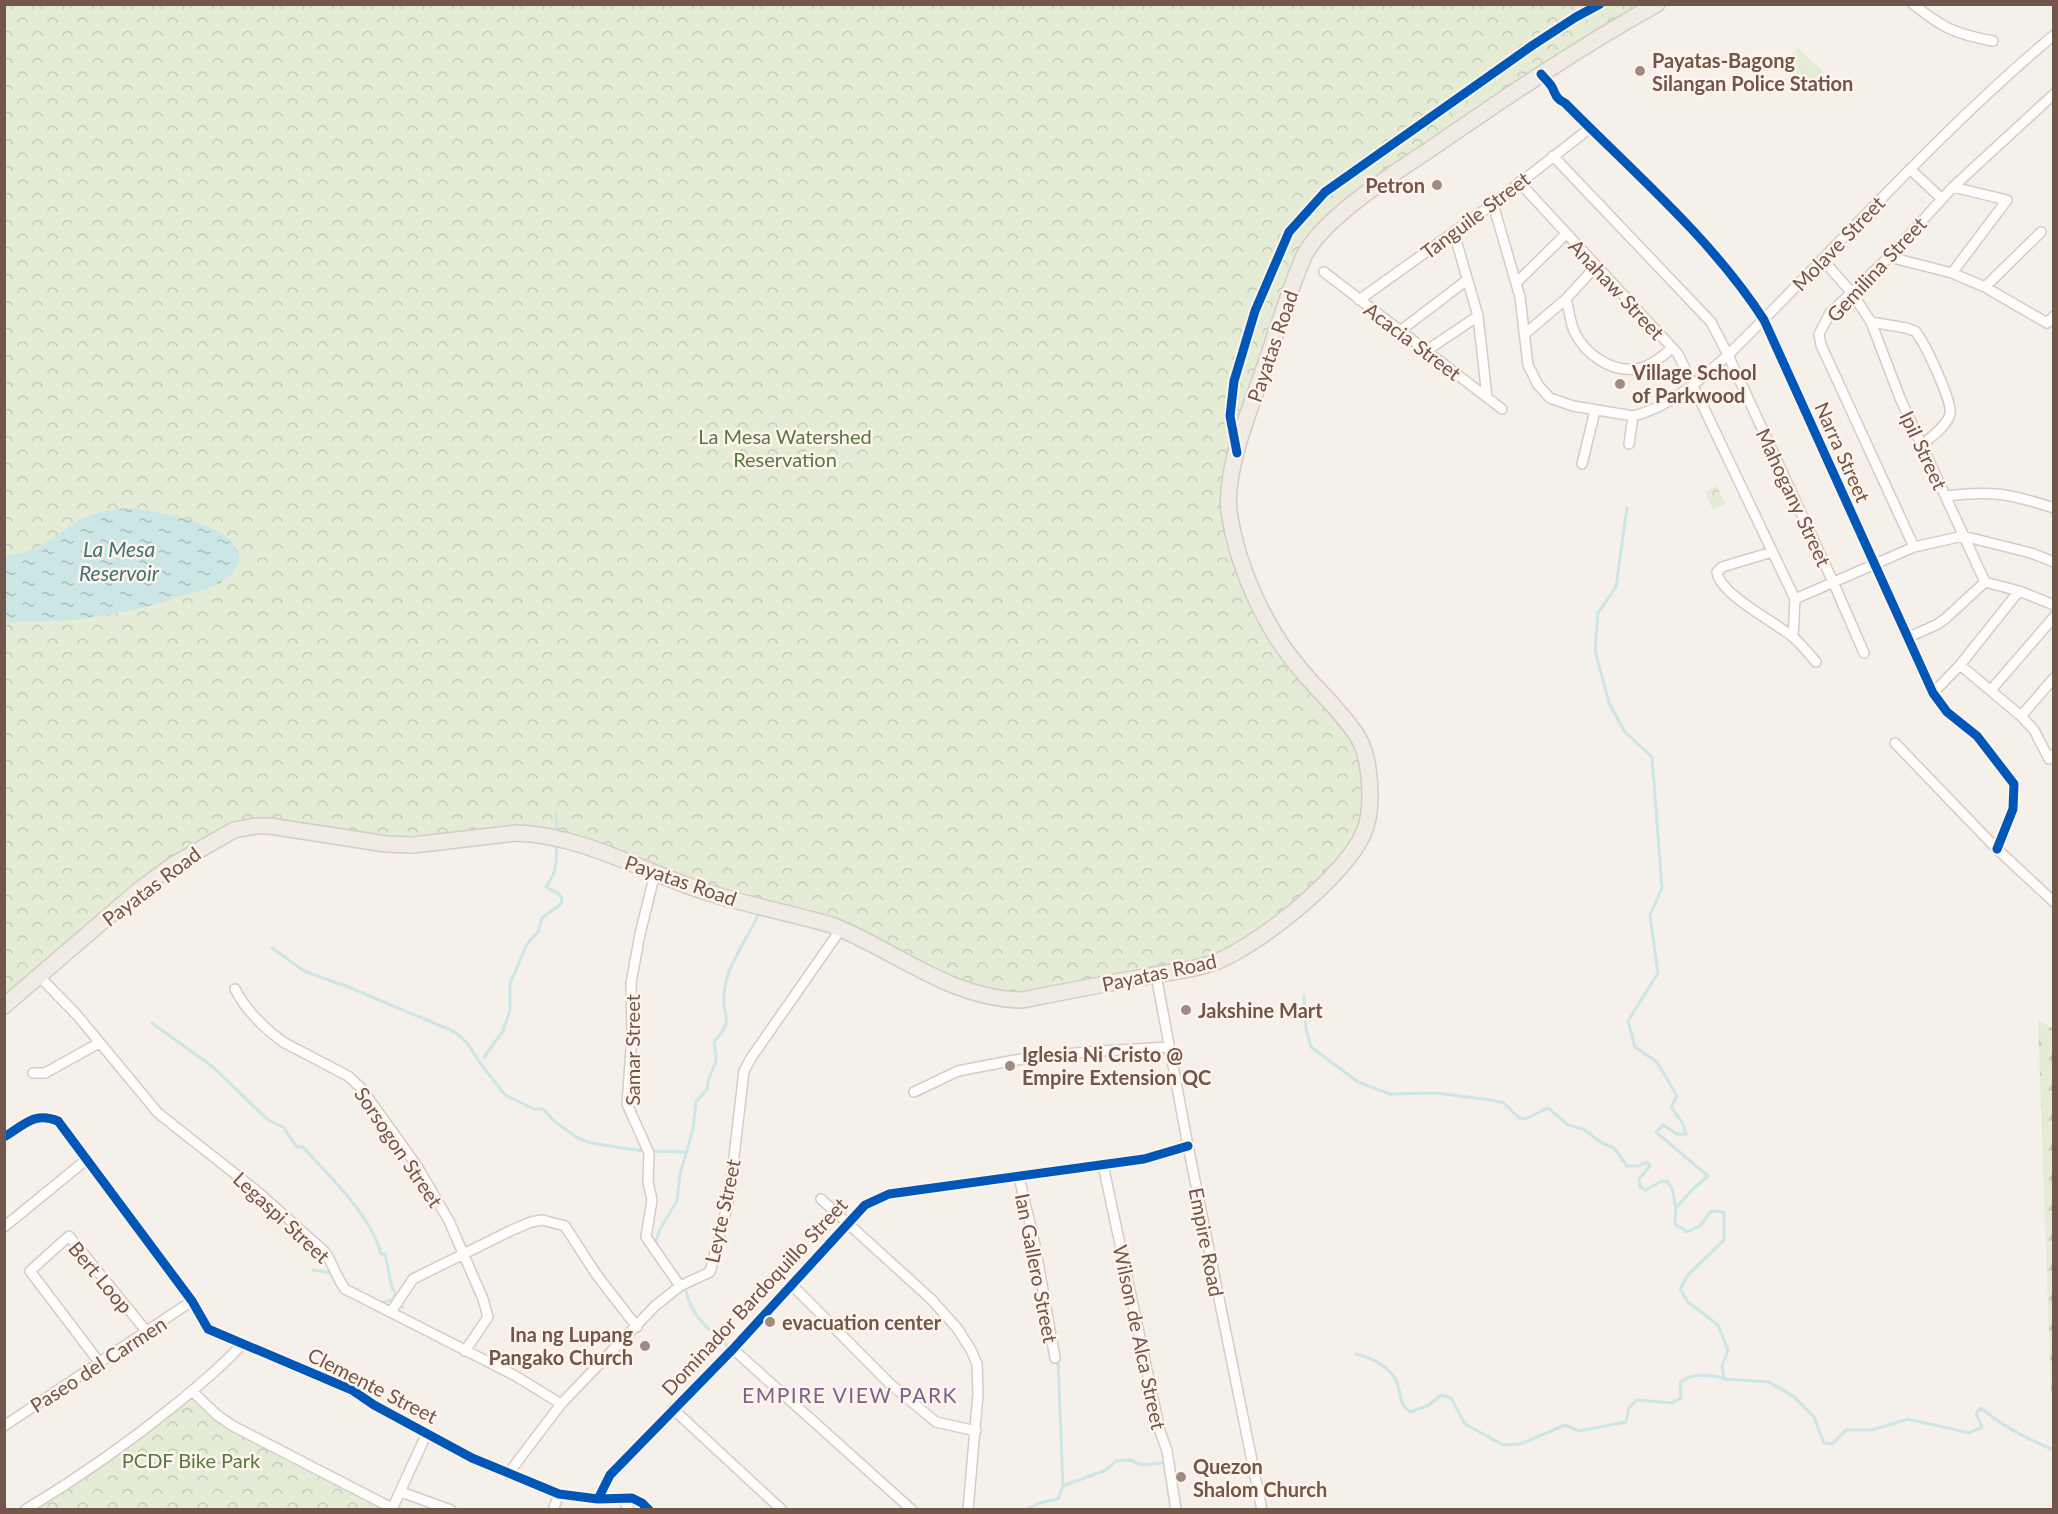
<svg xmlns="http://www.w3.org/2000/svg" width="2058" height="1514" font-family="Lato,sans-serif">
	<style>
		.forest { fill: url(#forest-firs) }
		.park { fill: url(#park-crowns) }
		.garden { fill: #e4ecd5 }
		.water { fill: url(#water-ripples) }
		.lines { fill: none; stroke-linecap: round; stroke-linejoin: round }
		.stream { stroke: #cce6e5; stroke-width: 3 }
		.street-casing { stroke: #d4ccc7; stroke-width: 12 }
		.primary-casing { stroke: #d5cac6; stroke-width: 18 }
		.street { stroke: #fefdfc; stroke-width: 9 }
		.primary { stroke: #f1ebe5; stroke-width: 15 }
		.cycleway-casing { stroke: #fef4eb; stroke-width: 13 }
		.cycleway { stroke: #0057b8; stroke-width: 9 }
		.poi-dot { fill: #a08b83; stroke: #fef4eb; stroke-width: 2 }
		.labels { text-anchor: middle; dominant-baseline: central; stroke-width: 5; stroke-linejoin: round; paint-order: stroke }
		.poi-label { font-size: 20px; font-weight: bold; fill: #72554b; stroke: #fef4eb; text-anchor: start }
		.street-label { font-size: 20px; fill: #72554b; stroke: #fef4eb }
		.park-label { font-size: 20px; fill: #587844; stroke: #fef4eb }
		.water-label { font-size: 21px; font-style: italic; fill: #407377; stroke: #fef4eb }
		.neighbourhood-label { font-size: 21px; letter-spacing: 1.5px; fill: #7b638e; stroke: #fef4eb }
	</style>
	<defs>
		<pattern id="forest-firs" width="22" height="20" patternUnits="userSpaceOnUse" patternTransform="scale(1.5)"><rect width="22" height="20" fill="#e4ecd5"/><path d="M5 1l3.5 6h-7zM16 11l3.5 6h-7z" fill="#c7ccb8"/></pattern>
		<pattern id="park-crowns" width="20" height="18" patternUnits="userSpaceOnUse" patternTransform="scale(1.5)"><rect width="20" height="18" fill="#e4ecd5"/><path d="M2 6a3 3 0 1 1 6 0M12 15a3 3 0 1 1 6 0" fill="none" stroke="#c7ccb8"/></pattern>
		<pattern id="water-ripples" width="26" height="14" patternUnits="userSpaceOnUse" patternTransform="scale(1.5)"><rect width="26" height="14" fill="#cce6e5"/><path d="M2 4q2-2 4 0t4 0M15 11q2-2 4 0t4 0" fill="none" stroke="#aabdbc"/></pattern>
	</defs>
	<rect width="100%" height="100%" fill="#f6f0ea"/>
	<path class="forest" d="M2038,1020L2054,1029L2053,1396L2051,1393Z"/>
	<path class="park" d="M5,5H1657L1425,141L1402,168L1313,240L1229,478L1250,594L1348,726L1365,772L1364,822L1333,872L1226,955L1002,1000L835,926L528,834L427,844L270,826L205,844L5,1006Z
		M1717,486L1725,504L1713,510L1705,492Z
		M192,1395L217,1418L384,1509L32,1510Z"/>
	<path class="garden" d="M1798,48L1823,72L1810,86L1784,62Z"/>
	<path class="water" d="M128,508C153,511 236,523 239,556C240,568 229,578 219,584C209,589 195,592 184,595C149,607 110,616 73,620C50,622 27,621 5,622V556L23,553L47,542L79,520L103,511Z"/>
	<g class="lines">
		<path class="stream" d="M1627,508L1616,587L1598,613L1595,650L1609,703L1625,732L1652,757L1662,888L1650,915L1658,973L1628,1021L1635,1047L1657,1062L1677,1096L1671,1107L1682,1122L1686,1134H1677L1663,1125L1656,1132L1708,1176L1692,1190L1676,1208L1675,1224L1687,1232L1700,1226L1711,1211L1724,1212V1240L1688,1275L1680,1289L1688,1302L1718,1325L1728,1350L1722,1366L1724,1379L1769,1382L1793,1396L1814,1417L1824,1443L1832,1444L1846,1430H1872L1908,1419L1969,1433L1982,1427L1976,1413L1981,1408C2003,1427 2027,1439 2054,1450
			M556,813L557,833
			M272,948L304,971L351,988L455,1032L468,1044L480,1063L505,1095L534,1109H543L554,1121L576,1137L591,1143L643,1151
			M1304,997L1306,1029L1311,1047L1358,1082L1390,1094L1436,1093L1490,1100L1504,1103L1519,1118L1525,1119L1548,1108L1568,1125L1583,1129L1602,1143L1614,1148L1627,1166H1638L1647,1162L1650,1166L1639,1179L1640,1187L1646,1190L1660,1182L1667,1181L1672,1188L1676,1208
			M152,1023L213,1067L268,1120L283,1127L297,1147H303C329,1176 371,1215 381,1254H385L392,1288L395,1292L394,1299L382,1303
			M484,1057L503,1031L510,1010V984L527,944L538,932L542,918L561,904L562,898L558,893L546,887L553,875L556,864L557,842
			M653,1151L687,1152
			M657,1248L656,1241L660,1229L677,1201L680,1174L693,1129L696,1102L707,1089L708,1080L715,1064L716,1056L714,1042C736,1017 722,1021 724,995C725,966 748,939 759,913
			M313,1270L332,1273
			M686,1291C691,1316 711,1332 730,1348
			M401,1305L403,1308
			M1356,1354C1372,1358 1391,1367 1397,1383C1402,1396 1398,1403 1410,1412L1429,1405L1441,1395L1451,1398L1465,1424L1503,1445L1520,1444L1565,1425L1579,1431L1626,1422L1629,1408L1637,1400L1672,1403L1681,1398L1680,1382C1695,1372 1706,1375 1724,1378
			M1058,1360L1063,1486
			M1025,1510L1040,1503L1058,1499L1063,1486L1106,1470L1116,1461L1130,1460L1142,1465L1162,1463"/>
		<defs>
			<path id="street" d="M1913,4C1943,28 1955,34 1993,41
				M1541,74C1544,78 1549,82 1552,87C1556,95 1556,99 1565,103C1633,172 1712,239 1764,320L1933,693L1947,712L1977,736L2014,784L2013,809L1997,849
				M1553,156L1711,322L1728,355L1834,584L1864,653
				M1910,169L1942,199
				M1519,182L1678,354L1795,599L1793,637
				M1493,204L1520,297L1528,365L1538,385L1550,398L1573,406L1633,416
				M1454,233L1478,316L1487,397
				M1889,257L1952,273L1985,287L2047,323L2054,316
				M1822,259L1852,293L1871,322L1900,398L1985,582L2019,591L2054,605
				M1324,272L1502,409
				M1952,273L2007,200L1953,187
				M1516,283L1566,234
				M1985,287L2041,232
				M1566,299C1569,309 1570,322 1574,331C1584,353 1610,372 1635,369C1647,368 1663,356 1672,348
				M1359,300L1493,204L1590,128
				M1871,322L1906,328L1915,331C1924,341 1953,402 1950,414C1947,426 1930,438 1921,446
				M1400,331L1467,280
				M1526,333L1566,299L1596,266
				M1426,351L1478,316
				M1629,444L1633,416C1670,407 1700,380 1728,355C1837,248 1937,133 2054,35
				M1235,446L1230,416L1234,381L1255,311L1289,232L1325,192L1533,45L1576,17L1600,4
				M1582,464L1595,411
				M1946,496C1990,490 2011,494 2054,508
				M1914,547L1821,345L1819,334L1830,313L1889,257L1953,187L2054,94
				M1772,552L1722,567L1717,572C1720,595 1776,622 1794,638C1802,645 1809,654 1816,662
				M1795,599L1914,547L1963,536L2031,553L2054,562
				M1909,637L1936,625L1945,619L1985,582
				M1960,665L2021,716L2034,730L2049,759L2054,754
				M1991,690L2054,617
				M1933,693L1960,665L2019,591
				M2021,716L2054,678
				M1895,743L1997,849L2054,902
				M655,873L640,934L631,983L632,1036L627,1104L649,1153L648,1182L652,1200L646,1237L680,1286
				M1156,975L1188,1146L1262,1510
				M39,976L76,1014L158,1113L258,1192L325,1252C333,1264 336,1277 345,1289L514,1375L561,1404
				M235,989C246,1011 263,1027 283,1042L348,1076L361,1088L417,1166L449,1221L483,1299L488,1317L465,1351
				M33,1073H45L99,1043
				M914,1092L958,1071L1015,1060L1085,1052L1169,1047
				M4,1137C24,1125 35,1111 58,1121L192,1301L208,1329L352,1390L374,1405L472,1458L559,1494L598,1499L632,1498L642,1503L649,1510
				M1103,1165L1160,1431L1167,1451L1176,1510
				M1019,1177L1035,1245L1055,1358
				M821,1199L931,1299L957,1328L971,1350L977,1364L978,1394L968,1510
				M4,1227L86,1160
				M792,1285L889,1383L936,1422L976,1431
				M391,1312L413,1279L510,1231L531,1222L542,1220L565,1226L596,1274L637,1327
				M733,1349L912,1510
				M99,1362L30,1271L69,1236L147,1332
				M192,1391L217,1415L233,1426L390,1507H393L427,1433
				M673,1409L782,1510
				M4,1426L192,1301
				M508,1474L561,1404L655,1306L680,1286L710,1272L729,1199L744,1071L751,1058L841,929
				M401,1492L451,1510
				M598,1499L610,1475L733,1349L865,1205L889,1194L1144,1159L1188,1146
				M623,1499L629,1510
				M25,1510C80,1477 131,1441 180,1401C201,1383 223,1366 241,1345
				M553,1510L559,1494"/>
			<path id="primary" d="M4,1006L139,890L173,865L234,830L255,826H270L386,844L413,845L516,833C583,835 643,872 706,892C735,901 765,908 794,915C807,919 821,921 834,926C898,952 951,999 1022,1000C1063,992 1103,984 1144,977C1166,972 1189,971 1210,964C1254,950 1347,875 1364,832C1374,809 1371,759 1358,737C1342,712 1319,692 1301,670C1265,629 1237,566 1229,512C1224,469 1252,404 1266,363C1278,327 1289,291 1304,256C1323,218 1393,174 1429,150C1503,99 1578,48 1657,4"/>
		</defs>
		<use href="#street" class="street-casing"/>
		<use href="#primary" class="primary-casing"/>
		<use href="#street" class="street"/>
		<use href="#primary" class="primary"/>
		<defs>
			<path id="cycleway" d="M1541,74C1544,78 1549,82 1552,87C1556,95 1556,99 1565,103C1633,172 1712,239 1764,320L1933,693L1947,712L1977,736L2014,784L2013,809L1997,849
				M1237,453L1230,416L1234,381L1255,311L1289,232L1325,192L1533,45L1576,17L1600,4
				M4,1137C24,1125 35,1111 58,1121L192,1301L208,1329L352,1390L374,1405L472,1458L559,1494L598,1499L632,1498L642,1503L649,1510
				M598,1499L610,1475L733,1349L865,1205L889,1194L1144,1159L1188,1146"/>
		</defs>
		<use href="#cycleway" class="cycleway-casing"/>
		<use href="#cycleway" class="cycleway"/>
	</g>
	<g class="poi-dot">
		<circle cx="1640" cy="71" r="6"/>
		<circle cx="1437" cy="185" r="6"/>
		<circle cx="1620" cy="384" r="6"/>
		<circle cx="1186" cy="1010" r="6"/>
		<circle cx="1010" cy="1066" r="6"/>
		<circle cx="770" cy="1322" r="6"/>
		<circle cx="645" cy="1346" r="6"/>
		<circle cx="1181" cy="1477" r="6"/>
	</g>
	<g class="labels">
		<g class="poi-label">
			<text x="1652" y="60">Payatas-Bagong<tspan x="1652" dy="23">Silangan Police Station</tspan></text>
			<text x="1425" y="185" text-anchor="end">Petron</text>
			<text x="1632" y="372">Village School<tspan x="1632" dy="23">of Parkwood</tspan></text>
			<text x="1198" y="1010">Jakshine Mart</text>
			<text x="1022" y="1054">Iglesia Ni Cristo @<tspan x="1022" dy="23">Empire Extension QC</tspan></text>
			<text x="782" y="1322">evacuation center</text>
			<text x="633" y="1334" text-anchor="end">Ina ng Lupang<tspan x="633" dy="23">Pangako Church</tspan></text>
			<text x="1193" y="1466">Quezon<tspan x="1193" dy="23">Shalom Church</tspan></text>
		</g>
		<g class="street-label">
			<text transform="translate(1475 215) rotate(-37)">Tanguile Street</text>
			<text transform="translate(1838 243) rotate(-46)">Molave Street</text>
			<text transform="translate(1876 269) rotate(-47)">Gemilina Street</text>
			<text transform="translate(1617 289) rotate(47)">Anahaw Street</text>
			<text transform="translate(1413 341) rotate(37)">Acacia Street</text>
			<text transform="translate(1272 346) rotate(-71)">Payatas Road</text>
			<text transform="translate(1924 450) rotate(65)">Ipil Street</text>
			<text transform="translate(1843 452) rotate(66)">Narra Street</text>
			<text transform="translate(1794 497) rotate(65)">Mahogany Street</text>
			<text transform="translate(681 880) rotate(19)">Payatas Road</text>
			<text transform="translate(151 886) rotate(-37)">Payatas Road</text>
			<text transform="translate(1159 972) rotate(-12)">Payatas Road</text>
			<text transform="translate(632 1050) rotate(-90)">Samar Street</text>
			<text transform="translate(399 1147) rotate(56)">Sorsogon Street</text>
			<text transform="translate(722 1211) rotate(-78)">Leyte Street</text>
			<text transform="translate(282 1217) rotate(43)">Legaspi Street</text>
			<text transform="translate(1207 1242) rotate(79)">Empire Road</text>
			<text transform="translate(1037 1268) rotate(79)">Ian Gallero Street</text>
			<text transform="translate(101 1277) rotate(50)">Bert Loop</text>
			<text transform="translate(754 1296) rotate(-47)">Dominador Bardoquillo Street</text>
			<text transform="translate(1140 1337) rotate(78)">Wilson de Alca Street</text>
			<text transform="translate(98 1364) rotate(-33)">Paseo del Carmen</text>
			<text transform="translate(373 1385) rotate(27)">Clemente Street</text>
		</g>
		<g class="park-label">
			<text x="785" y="436">La Mesa Watershed<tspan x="785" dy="23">Reservation</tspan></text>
			<text x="191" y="1460">PCDF Bike Park</text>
		</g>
		<g class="water-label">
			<text x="119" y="548">La Mesa<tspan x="119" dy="24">Reservoir</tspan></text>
		</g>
		<g class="neighbourhood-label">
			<text x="850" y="1394">EMPIRE VIEW PARK</text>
		</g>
	</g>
	<rect width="2058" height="1514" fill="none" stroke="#72554b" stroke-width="12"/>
</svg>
